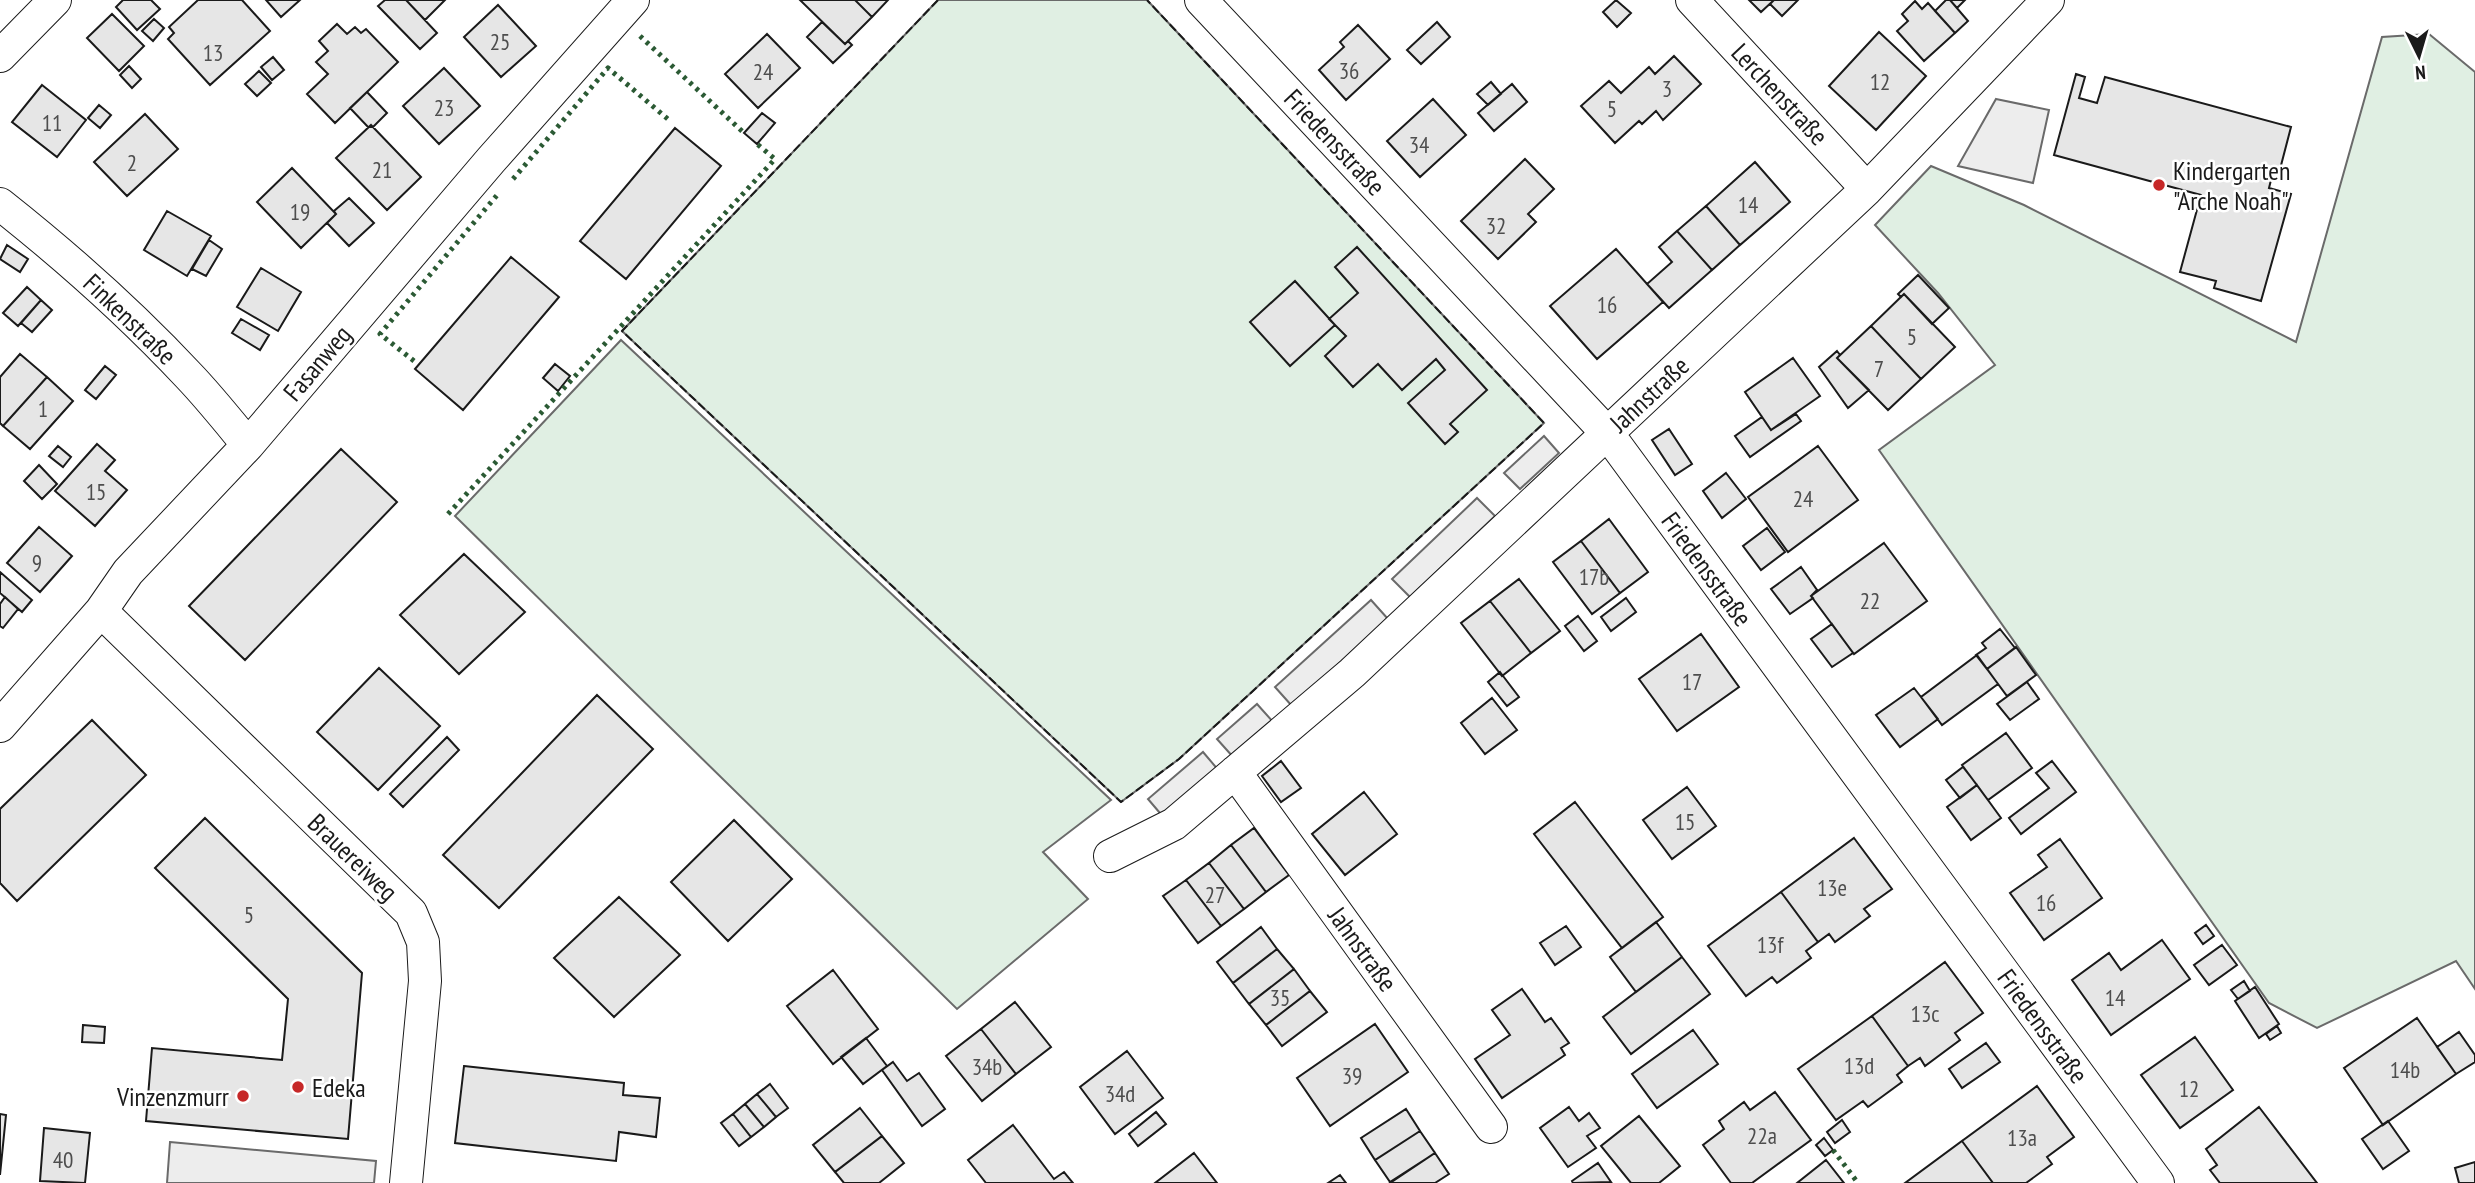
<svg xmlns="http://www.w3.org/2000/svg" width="2475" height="1183" font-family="'PT Sans Narrow',sans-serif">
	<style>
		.green { fill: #e0efe3; stroke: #6a6a6a; stroke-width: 2 }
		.parking { fill: #ededed; stroke: #6a6a6a; stroke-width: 2 }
		.building { fill: #e6e6e6; stroke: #1a1a1a; stroke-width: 2 }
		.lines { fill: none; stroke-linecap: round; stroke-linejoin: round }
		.minor-casing { stroke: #1a1a1a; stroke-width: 34 }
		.minor { stroke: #fff; stroke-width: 32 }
		.hedge { stroke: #2b5a34; stroke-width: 5; stroke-dasharray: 3.5 5; stroke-linecap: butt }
		.fence { stroke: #1a1a1a; stroke-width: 2; stroke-dasharray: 9 3.5; stroke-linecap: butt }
		.poi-dot { fill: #c62828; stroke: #fff; stroke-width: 2.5 }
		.labels { text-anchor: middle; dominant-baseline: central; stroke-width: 5; stroke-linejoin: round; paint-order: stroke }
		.number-label { font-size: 23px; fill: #4d4d4d }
		.street-label { font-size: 26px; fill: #1a1a1a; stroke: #fff }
		.poi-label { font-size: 26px; fill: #1a1a1a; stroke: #fff; text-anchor: start }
	</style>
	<rect width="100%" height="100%" fill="#fff"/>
	<path class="green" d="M938,0H1147L1544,423L1179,759L1121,802L622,331Z
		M2429,34L2475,72V989L2456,961L2317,1028L2269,1003L1879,450L1995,365L1938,293L1875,225L1931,166L2024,205L2296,342L2382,37Z
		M621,340L1111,800L1043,852L1088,899L957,1009L455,516Z"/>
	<path class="parking" d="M1996,99L2049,110L2033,183L1958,166Z
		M1544,436L1559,453L1520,489L1504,473Z
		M1477,498L1495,516L1410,597L1392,579Z
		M1371,600L1388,619L1292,706L1275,687Z
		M1257,704L1274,723L1234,758L1217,739Z
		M1203,752L1220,772L1165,819L1148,799Z
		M170,1142L376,1161L374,1183H167Z"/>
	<path class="building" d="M123,0H151L160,9L137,30L116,7Z
		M198,0H242L270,31L210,85L168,39L174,33L169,27Z
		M266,0H300L281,17Z
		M385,0H406L437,33L420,49L378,6Z
		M406,0H445L425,20Z
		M800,0H855L872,17L845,44Z
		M855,0H888L872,17Z
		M1616,0L1631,13L1617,27L1603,12Z
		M1749,0H1774L1761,12Z
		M1774,0H1798L1782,16L1770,4Z
		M1946,0H1950L1968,21L1955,33L1935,11Z
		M1950,0H1965L1957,8Z
		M1915,1L1922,9L1928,3L1955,33L1924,61L1897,31L1908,21L1902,14Z
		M498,5L536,46L501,77L464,37Z
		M112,14L144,46L119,71L87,38Z
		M154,19L164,28L153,41L142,31Z
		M822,22L845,44L848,41L852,45L833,63L807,37Z
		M1437,22L1450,37L1421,64L1407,50Z
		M337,24L347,34L355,27L361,33L366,29L398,62L335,123L307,94L328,74L316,62L328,51L319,41Z
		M1358,25L1390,59L1346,100L1319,70L1344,47L1340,42Z
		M1879,32L1926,76L1876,130L1829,86Z
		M767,34L800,68L758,108L725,74Z
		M1674,56L1701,84L1663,120L1656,111L1642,124L1639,121L1615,143L1581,106L1609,81L1621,93L1649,67L1655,74Z
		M273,57L284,70L272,80L261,67Z
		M129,66L141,79L132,88L120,75Z
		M444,68L480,106L439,144L403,106Z
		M259,71L271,83L257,96L245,84Z
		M2076,74L2085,77L2079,98L2097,103L2105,77L2291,127L2279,173L2273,172L2269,188L2291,194L2261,301L2214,288L2216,281L2180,272L2201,195L2054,155Z
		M1491,82L1501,94L1488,105L1477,94Z
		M1512,84L1527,102L1494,131L1478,113Z
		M42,85L86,120L57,157L12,122Z
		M367,92L387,113L373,127H368L350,108Z
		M1433,99L1466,135L1420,177L1387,141Z
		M99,105L111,115L100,128L88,118Z
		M762,113L775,123L757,144L744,133Z
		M145,114L178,149L127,196L94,162Z
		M371,125L421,177L387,210L336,158Z
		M675,128L721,166L626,279L580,241Z
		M1525,159L1554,189L1528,214L1536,222L1498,259L1461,221Z
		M1755,162L1790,202L1740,245L1706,206Z
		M292,168L336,214L301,248L257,202Z
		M349,198L374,223L349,246L327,223L336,214L334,211Z
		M1706,206L1740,245L1712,270L1677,231Z
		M167,211L211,236L187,276L144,250Z
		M1677,231L1712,270L1669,308L1647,284L1672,262L1659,247Z
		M209,240L222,249L206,276L192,269Z
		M7,245L28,259L20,272L0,259Z
		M1357,247L1487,390L1450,424L1458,432L1445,444L1408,403L1445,370L1436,359L1402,390L1378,364L1353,387L1325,356L1346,336L1329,319L1358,293L1335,267Z
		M1616,249L1663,302L1597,359L1550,306Z
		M511,257L559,297L463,410L415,369Z
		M261,268L301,292L278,331L237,307Z
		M1918,275L1949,308L1932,324L1904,294L1901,297L1898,294Z
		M1295,281L1335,325L1290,366L1250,322Z
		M27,287L41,300L18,326L3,313Z
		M1904,294L1955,347L1921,379L1871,326Z
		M41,300L52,310L32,332L21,323Z
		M241,319L269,335L260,350L232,333Z
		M1871,326L1921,379L1888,410L1837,358Z
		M1837,351L1840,355L1837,358L1869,390L1848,408L1819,367Z
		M20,354L47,377L3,426L0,423V377Z
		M1793,358L1820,396L1771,430L1745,392Z
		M555,364L570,376L558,391L543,378Z
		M105,366L116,375L96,399L85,390Z
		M47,377L73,401L30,449L3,426Z
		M1796,414L1801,421L1750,457L1735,436L1762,417L1771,430Z
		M1669,429L1692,464L1675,475L1652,440Z
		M97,444L115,460L105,471L127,490L95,526L55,491Z
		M58,446L71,457L63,467L49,456Z
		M1818,446L1858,500L1788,552L1748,497Z
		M341,449L397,502L245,660L189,606Z
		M39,465L57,484L42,499L24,481Z
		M1726,473L1746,499L1722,518L1703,491Z
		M1609,519L1648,572L1620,593L1581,541Z
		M39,527L72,556L40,592L7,563Z
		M1767,528L1785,552L1761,570L1743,546Z
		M1581,541L1620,593L1592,614L1553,562Z
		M1884,543L1927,601L1854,654L1811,596Z
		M464,554L525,612L459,674L400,615Z
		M1801,567L1817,590L1811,596L1813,598L1790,614L1771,589Z
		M0,572L32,600L22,612L0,593Z
		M1519,579L1560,631L1531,653L1490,601Z
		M5,597L18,609L3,628L0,626V604Z
		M1626,598L1636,612L1611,631L1601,617Z
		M1490,601L1531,653L1502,676L1461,623Z
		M1578,616L1597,641L1584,651L1565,626Z
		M1832,624L1853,653L1832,667L1811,639Z
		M2000,629L2015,648L1987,669L1976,655L1986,648L1982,643Z
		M1701,634L1739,687L1677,731L1639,679Z
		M2016,647L2036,675L2007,696L1987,669Z
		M1977,655L1998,684L1942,725L1921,697Z
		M379,668L440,726L378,790L317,732Z
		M1500,672L1519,697L1507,706L1488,682Z
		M2027,682L2039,699L2010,720L1997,704Z
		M1914,688L1938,719L1900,747L1876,715Z
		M597,695L653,749L499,908L443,855Z
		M1492,698L1517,730L1485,754L1461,723Z
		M92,720L146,775L17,901L0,883V809Z
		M2006,733L2032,768L1988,800L1962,765Z
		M447,737L459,750L403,807L390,794Z
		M1281,761L1301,788L1281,802L1262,776Z
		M2052,761L2076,792L2021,834L2009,818L2049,788L2036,773Z
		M1963,767L1977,785L1960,798L1946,780Z
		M1977,785L2001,818L1971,840L1947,807Z
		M1687,787L1716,826L1672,859L1643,820Z
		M1364,792L1397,834L1345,875L1312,834Z
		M1575,802L1663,917L1622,948L1534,834Z
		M205,818L362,973L348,1139L146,1121L152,1048L282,1060L288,999L155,868Z
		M734,820L792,879L728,941L671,882Z
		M1254,828L1289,875L1266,892L1231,845Z
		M1854,838L1892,889L1864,909L1870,916L1835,942L1829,934L1818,942L1781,892Z
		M2060,839L2102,898L2044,940L2010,893L2047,867L2038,855Z
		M1231,845L1266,892L1244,909L1209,863Z
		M1209,863L1244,909L1221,926L1186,880Z
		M1186,880L1221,926L1198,943L1163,896Z
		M1781,892L1818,942L1806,951L1811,958L1777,983L1772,977L1746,996L1708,946Z
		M619,897L680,955L614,1017L554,958Z
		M1656,922L1682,957L1636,992L1610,957Z
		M2206,925L2214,936L2203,944L2195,933Z
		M1566,926L1581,947L1555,965L1540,943Z
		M1261,927L1277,949L1233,983L1217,962Z
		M2162,940L2190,979L2111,1035L2072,980L2109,953L2121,970Z
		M2222,945L2237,965L2209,985L2194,965Z
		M1277,949L1294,969L1249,1004L1233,983Z
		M1682,957L1710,994L1631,1054L1603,1017Z
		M1945,962L1983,1013L1955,1033L1960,1040L1925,1066L1920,1058L1908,1066L1872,1016Z
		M1294,969L1310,991L1266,1025L1249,1004Z
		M833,970L878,1029L833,1064L787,1006Z
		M2244,981L2250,991L2238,999L2231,990Z
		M2255,987L2279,1024L2259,1038L2235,1001Z
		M1522,989L1545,1022L1551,1018L1569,1043L1561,1048L1565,1055L1502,1098L1475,1059L1510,1035L1492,1010Z
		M1310,991L1327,1012L1282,1046L1266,1025Z
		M1015,1002L1051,1047L1016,1074L981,1029Z
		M1872,1016L1908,1066L1897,1075L1902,1082L1868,1107L1863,1101L1836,1120L1798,1069Z
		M2417,1018L2456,1074L2383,1125L2344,1068Z
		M1375,1024L1408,1072L1330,1126L1297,1078Z
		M83,1025L105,1027L104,1043L82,1042Z
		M2277,1026L2281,1033L2270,1040L2266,1034Z
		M981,1029L1016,1074L982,1101L946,1056Z
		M1693,1030L1718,1064L1657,1108L1632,1074Z
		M2459,1032L2475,1055V1062L2456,1074L2437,1047Z
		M2195,1037L2233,1090L2180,1128L2141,1075Z
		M866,1038L887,1066L863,1084L841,1057Z
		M1986,1043L2000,1062L1962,1088L1949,1069Z
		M1127,1051L1163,1098L1115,1134L1080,1087Z
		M893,1062L907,1081L919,1073L945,1109L922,1126L882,1070Z
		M464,1066L624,1083L623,1095L660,1098L656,1137L619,1132L616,1161L455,1143Z
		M770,1084L788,1108L776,1117L757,1094Z
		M2037,1086L2074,1137L2047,1157L2052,1164L2026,1183H1993L1962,1141Z
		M1775,1092L1811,1140L1752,1183H1731L1703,1145L1724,1129L1719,1121L1744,1102L1750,1110Z
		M757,1094L776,1117L764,1127L745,1104Z
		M745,1104L764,1127L751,1137L733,1114Z
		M1569,1107L1579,1121L1589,1113L1600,1128L1587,1136L1596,1148L1568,1167L1540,1128Z
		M2259,1107L2317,1183H2220L2210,1170L2217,1165L2206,1149Z
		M860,1108L882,1136L835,1172L813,1145Z
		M1406,1109L1420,1131L1375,1160L1361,1138Z
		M1156,1112L1166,1124L1138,1146L1129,1134Z
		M0,1114L6,1115L0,1175Z
		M733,1114L751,1137L739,1146L721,1123Z
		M1639,1116L1680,1166L1659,1183H1631L1601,1146Z
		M1842,1120L1850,1132L1835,1143L1827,1132Z
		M2388,1121L2409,1151L2383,1169L2362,1139Z
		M1013,1125L1054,1179L1064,1172L1073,1183H986L968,1160Z
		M44,1128L90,1133L85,1183L40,1181Z
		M1420,1131L1435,1153L1390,1182L1375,1160Z
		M882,1136L904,1163L879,1183H844L835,1172Z
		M1824,1138L1833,1150L1825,1156L1816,1145Z
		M1962,1141L1993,1183H1905Z
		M1194,1153L1217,1183H1155Z
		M1435,1153L1449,1174L1435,1183H1390Z
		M1826,1160L1844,1183H1797Z
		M2475,1162V1183H2459L2455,1168Z
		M1598,1163L1611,1182L1573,1183L1572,1181Z
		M1340,1175L1346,1183H1328Z"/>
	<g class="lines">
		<defs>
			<path id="minor" d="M1201,0L1608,434L2158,1183
				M1692,0L1867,189
				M0,56L55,0
				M0,204C67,257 131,314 189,376C210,398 229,422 248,445
				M101,611L411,913L423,942L425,981L406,1183
				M0,726L101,611L128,572L248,445L491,160L633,0
				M1235,772L1491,1127
				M1110,856L1174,824L1352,673L1867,189L2048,0"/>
		</defs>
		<use href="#minor" class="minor-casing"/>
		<use href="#minor" class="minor"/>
		<path class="hedge" d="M640,36L744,133
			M513,179L608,68L669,120
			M414,361L380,334L498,194
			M448,514L775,159L757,144
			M1833,1150L1858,1183"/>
		<path class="fence" d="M938,0L622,331L1121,802L1179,759L1544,423L1147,0"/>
	</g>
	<g class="poi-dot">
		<circle cx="2159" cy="185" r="7"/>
		<circle cx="298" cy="1087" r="7"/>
		<circle cx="243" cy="1096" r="7"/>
	</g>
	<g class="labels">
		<g class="number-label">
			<text x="500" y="41">25</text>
			<text x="213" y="52">13</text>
			<text x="1349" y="70">36</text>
			<text x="763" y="71">24</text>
			<text x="1880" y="81">12</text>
			<text x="1667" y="88">3</text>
			<text x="444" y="107">23</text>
			<text x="1612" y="108">5</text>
			<text x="52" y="122">11</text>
			<text x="1419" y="144">34</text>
			<text x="132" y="162">2</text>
			<text x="382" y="169">21</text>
			<text x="1748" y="204">14</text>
			<text x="300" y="211">19</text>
			<text x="1496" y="225">32</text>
			<text x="1607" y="304">16</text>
			<text x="1912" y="336">5</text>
			<text x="1879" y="368">7</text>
			<text x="43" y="408">1</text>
			<text x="96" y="491">15</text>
			<text x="1803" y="498">24</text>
			<text x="37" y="562">9</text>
			<text x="1594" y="576">17b</text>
			<text x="1870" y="600">22</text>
			<text x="1692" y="681">17</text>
			<text x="1685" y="821">15</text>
			<text x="1832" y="887">13e</text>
			<text x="1215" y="894">27</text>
			<text x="2046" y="902">16</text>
			<text x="249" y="914">5</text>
			<text x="1770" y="944">13f</text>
			<text x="1280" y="997">35</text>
			<text x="2115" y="997">14</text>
			<text x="1925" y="1013">13c</text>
			<text x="1859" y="1065">13d</text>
			<text x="987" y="1066">34b</text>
			<text x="2405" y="1069">14b</text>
			<text x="1352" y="1075">39</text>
			<text x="2189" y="1088">12</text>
			<text x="1120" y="1093">34d</text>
			<text x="1762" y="1135">22a</text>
			<text x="2022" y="1137">13a</text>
			<text x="63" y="1159">40</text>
		</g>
		<g class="street-label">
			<text transform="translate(1780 94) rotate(47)">Lerchenstraße</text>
			<text transform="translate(1335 142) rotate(47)">Friedensstraße</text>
			<text transform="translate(130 319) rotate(44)">Finkenstraße</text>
			<text transform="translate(317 363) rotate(-50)">Fasanweg</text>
			<text transform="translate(1649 394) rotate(-43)">Jahnstraße</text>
			<text transform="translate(1707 569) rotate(54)">Friedensstraße</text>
			<text transform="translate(353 857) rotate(44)">Brauereiweg</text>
			<text transform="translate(1363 949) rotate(54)">Jahnstraße</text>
			<text transform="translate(2043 1026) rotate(54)">Friedensstraße</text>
		</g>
		<g class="poi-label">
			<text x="2173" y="170">Kindergarten<tspan x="2173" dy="30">"Arche Noah"</tspan></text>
			<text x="312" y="1087">Edeka</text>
			<text x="229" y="1096" text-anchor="end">Vinzenzmurr</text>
		</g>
	</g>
	<g transform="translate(2419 56) rotate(175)" stroke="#ffffff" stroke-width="5" paint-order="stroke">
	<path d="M0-5L12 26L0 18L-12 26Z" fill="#1a1a1a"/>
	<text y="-10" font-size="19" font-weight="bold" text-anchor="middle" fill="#1a1a1a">N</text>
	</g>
</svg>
